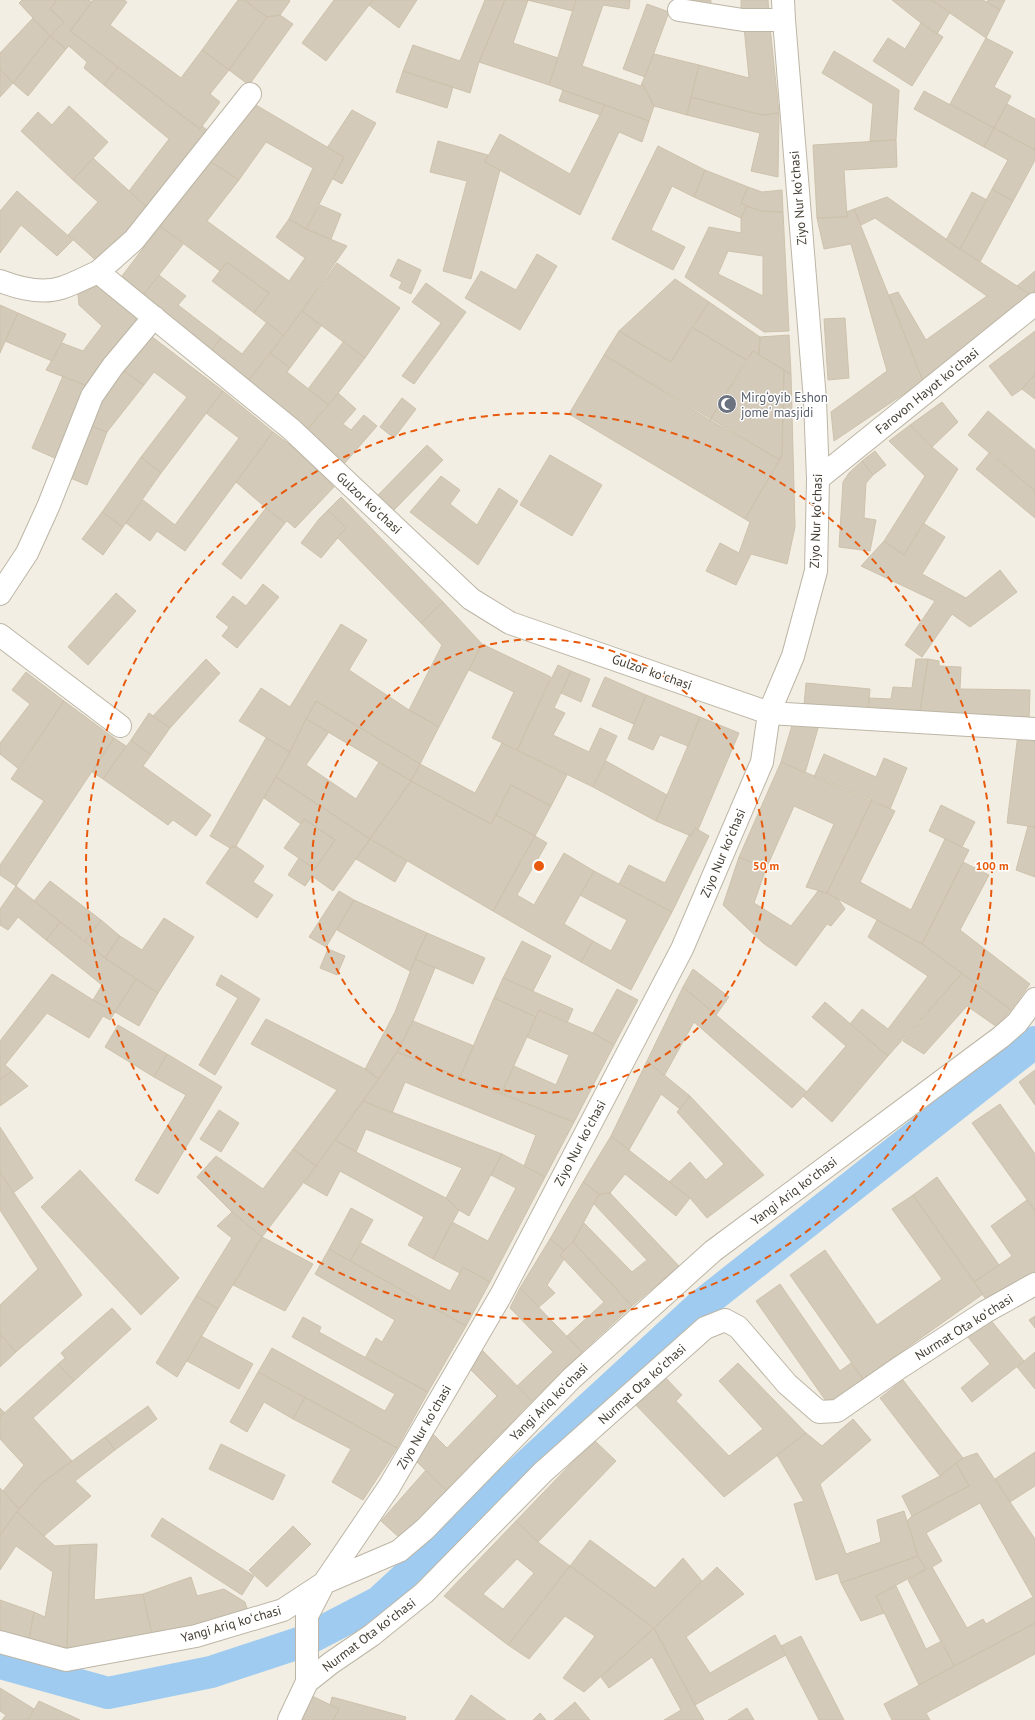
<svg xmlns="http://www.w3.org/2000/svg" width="1035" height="1720" font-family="'PT Sans',sans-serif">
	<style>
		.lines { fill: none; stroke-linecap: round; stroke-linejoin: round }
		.canal { stroke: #9ecbef; stroke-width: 32 }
		.building { fill: #d3cab9; stroke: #cec2ac; fill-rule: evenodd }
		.minor-casing { stroke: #bdb6a6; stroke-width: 24 }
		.minor { stroke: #fff; stroke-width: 22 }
		.ring { fill: none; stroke: #e8590c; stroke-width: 2; stroke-dasharray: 7 5 }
		.labels { text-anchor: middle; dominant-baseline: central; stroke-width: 3; stroke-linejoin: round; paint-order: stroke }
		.street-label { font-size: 13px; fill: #433e33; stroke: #fff }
		.worship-label { font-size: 13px; fill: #5b616d; stroke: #fff; text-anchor: start }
		.centre { fill: #e8590c; stroke: #fff; stroke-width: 2 }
		.ring-label { font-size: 12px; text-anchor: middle; font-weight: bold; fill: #e8590c; stroke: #fff; stroke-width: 3; stroke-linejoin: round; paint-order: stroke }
	</style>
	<rect width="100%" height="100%" fill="#f2eee3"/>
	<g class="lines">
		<path class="canal" d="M0,1663L108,1693L211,1672L302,1642L379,1602L699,1307L1035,1042"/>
	</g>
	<path class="building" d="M22,0H55L56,2L50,9L64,22L50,36L19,3Z
		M55,0H89L92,2L70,31L118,67L104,85L84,68L87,62L69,46L66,49L50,36L64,22L50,9L56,2Z
		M93,0H124L127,2L110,25L181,78L202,50L229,70L210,94L220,102L200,129L70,31Z
		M238,0H244L267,17L229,70L202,50Z
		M244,0H289L290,1L280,15L267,17Z
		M334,0H373L326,61L302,43Z
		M373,0H417L399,28L369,5Z
		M485,0H505L479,62L470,93L403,71L413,45L460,61Z
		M505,0H528L513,43L558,58L549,85L479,62Z
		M527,0H576L573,11Z
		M576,0H630L629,9L603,5L582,66L641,86L642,83L654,106L649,121L549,85Z
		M675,0H711L710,9L674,4Z
		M741,0H768L769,15H741Z
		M892,0H931L950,12L937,34L921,23Z
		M931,0H983L1000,10L986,38Z
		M988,0H1005L1000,10L987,2Z
		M647,4L669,12L645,77L623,69Z
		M280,15L293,24L249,85L229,70L267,17Z
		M33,18L50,36L13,83L0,69V53Z
		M921,23L943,37L912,86L873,61L888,38L905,49Z
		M744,27H770L779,113L762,115L691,97L699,65L749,78Z
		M50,36L66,49L28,96L13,83Z
		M986,38L1013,52L994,87L1011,96L994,128L950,104Z
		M834,51L899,90L896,140L870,141L873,104L822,73Z
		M654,54L699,65L687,115L654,106L642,83Z
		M118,67L200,129L202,126L212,134L150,210L129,191L169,139L104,85Z
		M0,69L13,83L0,97Z
		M403,71L453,87L447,108L396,92Z
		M563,90L605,105L601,115L559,101Z
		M924,91L994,128L984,147L914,109Z
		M691,97L762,115L779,113L778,177L751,171L760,133L687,115Z
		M1007,104L1035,119V150L994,128Z
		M256,105L344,157L306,229L289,219L313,168L266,142L239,180L211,162Z
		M605,105L649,121L642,142L619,132L580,215L485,162L500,134L570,174Z
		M69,106L108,142L73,180L21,131L38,112L52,125Z
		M352,110L376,123L342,184L333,179L344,157L327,148Z
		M994,128L1035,150V160L1013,201L992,189L1008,160L984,147Z
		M896,140L897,167L844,170L847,217L817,218L813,145Z
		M438,141L488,155L485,162L500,170L471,279L443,271L467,181L430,172Z
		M658,146L705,170L694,197L672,186L651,230L685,247L673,270L612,239Z
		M93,158L150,210L101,265L68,235L98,202L73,180Z
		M211,162L239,180L207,221L289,281L305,258L276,237L289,219L306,229L347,246L284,336L254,313L269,293L227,262L220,271L160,226Z
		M705,170L748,187L741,203L747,206L741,218L694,197Z
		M748,187L762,192L782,190L783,212L760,211L741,203Z
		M992,189L1013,201L980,262L960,249Z
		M17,191L73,240L57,256L21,225L0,253V211Z
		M972,192L987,200L960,249L946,240Z
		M887,197L960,249L1034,297L923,381L889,295L898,292L926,340L987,296L875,218L861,225L854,209Z
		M320,205L341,214L331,239L306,229Z
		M747,206L760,211L783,212L789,331L764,332L685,277L709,227L741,233V218ZM728,251L763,256V296L718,274Z
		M854,209L923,381L834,441L831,412L887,371L851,244L824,249L817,218L847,217L846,212Z
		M160,226L184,243L144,294L122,276Z
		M537,254L557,266L520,330L465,298L481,271L516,290Z
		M398,259L421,270L411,294L399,288L402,282L390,276Z
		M227,262L269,293L254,313L212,281Z
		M337,263L400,308L365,358L302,311Z
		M1035,271V296L1034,297L1017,286Z
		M159,275L186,296L178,305L221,338L211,351L144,294Z
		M675,279L709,302L671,362L619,331Z
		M426,283L466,312L414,384L402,376L441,323L412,302Z
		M101,284L140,323L87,386L46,370L62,343L83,351L102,326L79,305L78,294Z
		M709,302L760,337L759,355L753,351L746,360L692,327Z
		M0,305L18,313L0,353Z
		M302,311L321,326L290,368L270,353Z
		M18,313L66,334L52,361L5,341Z
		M845,318L849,378L828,380L824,319Z
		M267,322L284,336L248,381L211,351L221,338L242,354Z
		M692,327L746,360L710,420L604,355L619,331L671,362Z
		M1035,331V374L1022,389L1012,396L989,366Z
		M789,335L791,374L759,355L760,337Z
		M151,336L223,391L161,473L141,457L187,397L154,372L144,385L124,371Z
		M344,341L365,358L329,405L308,389Z
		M753,351L784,370L782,455L780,460L710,420Z
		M270,353L290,368L287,372L329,405L306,431L248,381Z
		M604,355L780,460L745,519L569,414Z
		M784,370L791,374L795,527L787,564L751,554L736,585L706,571L720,543L739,553L750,522L745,519L782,455Z
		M124,371L144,385L107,432L88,425L95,407Z
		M1035,374V399L1022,389Z
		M63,376L87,386L57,459L32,448Z
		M223,391L273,432L185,551L157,531L150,541L126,523L143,500L175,525L239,438L206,413Z
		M338,393L356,409L343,424L351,430L364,415L377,426L344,464L306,431Z
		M402,398L416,409L394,438L380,427Z
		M942,402L958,422L932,447L910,425Z
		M988,411L1035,450V491L968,435Z
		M88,425L107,432L87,485L68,477Z
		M910,425L932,447L958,469L904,555L884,541L925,476L889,441Z
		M273,432L302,454L334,487L295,528L287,521L285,523L266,508L236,482Z
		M427,445L443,460L393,511L377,496Z
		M875,451L886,465L873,475L862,461Z
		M990,452L1035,491V518L976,469Z
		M550,455L602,485L572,536L520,505Z
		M141,457L161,473L123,527L102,512Z
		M862,461L873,475L866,483L864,518L876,520L870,551L839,547L843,482L849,473Z
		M441,476L460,490L450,504L477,525L499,488L518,501L478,565L410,512Z
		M341,497L443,602L421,623L337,537L346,528L328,510Z
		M266,508L285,523L241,579L222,564Z
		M328,510L346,528L321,558L301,543L319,519Z
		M102,512L123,527L103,555L82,539Z
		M923,523L945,537L922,574L966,598L1000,570L1017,592L970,627L952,614L922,657L905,645L935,601L861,566L884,541L904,555Z
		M263,584L279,597L237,648L222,636L229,627L216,617L233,596L246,606Z
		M116,593L136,611L88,665L68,647Z
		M443,602L482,644L439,727L409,710L442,645L421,623Z
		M341,624L367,640L349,670L409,710L439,727L420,764L316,701L306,719L290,752L239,721L261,688L290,707Z
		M482,644L551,677L517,750L492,738L514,692L469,670Z
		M206,659L220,673L170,728L153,716Z
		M916,659H928L920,711H868L869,698L891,699L893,687L912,688Z
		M928,659L939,661V666L961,667L960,689L1030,690L1029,721L920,711Z
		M558,665L571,671L554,708L565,713L553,735L589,752L600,728L617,736L593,787L517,750Z
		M571,671L590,679L581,702L561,693Z
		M26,672L64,701L19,769L0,754V743L30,704L12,690Z
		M605,677L646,695L634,724L592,706Z
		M806,683L870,689L868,711L804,705Z
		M646,695L700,717L688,746L660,735L653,750L628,739Z
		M64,701L114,738L16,886L0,875V865L44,801L11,779Z
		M316,701L420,764L411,781L306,719Z
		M149,713L170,728L151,755L131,740Z
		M700,717L739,733L698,830L695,828L691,836L656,821Z
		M306,719L329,732L306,765L356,799L379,762L411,781L370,839L276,777L290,752Z
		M793,722L819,725L805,773L781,762Z
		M1018,734L1035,736V827L1007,823Z
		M114,738L126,746L103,779L92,772Z
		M266,738L290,752L236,846L230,848L210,836Z
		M131,740L151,755L143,766L211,815L196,836L173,820L168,825L103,779Z
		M502,743L567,775L551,806L511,785L491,824L411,781L420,764L475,793Z
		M824,754L876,777L884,758L907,768L890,809L814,777Z
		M606,761L667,795L656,821L593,787Z
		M781,762L872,800L827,893L806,887L834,824L794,806L766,869L739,857Z
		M276,777L370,839L333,891L312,876L305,886L288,875L299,858L315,869L335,840L304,819L301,824L264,798Z
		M411,781L491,824L496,815L535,836L493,911L370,839Z
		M511,785L551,806L535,836L496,815Z
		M872,800L895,811L860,882L911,910L945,839L969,850L922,944L827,893Z
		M941,805L975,822L962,847L929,831Z
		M304,819L335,840L315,869L284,848Z
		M1028,826L1035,827V877L1016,870Z
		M695,828L709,836L672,912L619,884L629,865L665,883L689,835L691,836Z
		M535,836L547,843L517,895L534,905L564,853L594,871L564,924L593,941L581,962L493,911Z
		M370,839L407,861L395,882L356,859Z
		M236,846L264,866L253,882L273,895L257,918L206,883L230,848Z
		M739,857L766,869L754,903L791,926L818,891L827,893L838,899L845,909L831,926L827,924L796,966L763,943L723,905Z
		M963,862L989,875L960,930L1030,984L1011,1010L922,944Z
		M594,871L672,912L631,990L581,962L593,941L611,951L627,920L580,895Z
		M50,881L101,920L85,941L34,901Z
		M16,886L60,922L46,940L18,917L8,930L0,925V909Z
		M339,891L354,900L326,947L309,937Z
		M354,900L427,933L410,971L337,930Z
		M164,918L194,937L158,993L105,958L120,936L142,950Z
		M101,920L120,936L105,958L85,941Z
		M877,920L922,944L962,973L888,1056L850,1024L862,1009L888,1029L928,976L868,937Z
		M60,922L105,958L136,979L115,1012L93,1000L102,985L46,940Z
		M427,933L485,958L473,984L415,959Z
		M522,941L551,956L533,991L503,978Z
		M328,949L345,956L337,975L320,968Z
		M415,959L435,968L413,1021L397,1052L379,1079L365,1069L395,1012Z
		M693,969L729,997L716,1015L683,987Z
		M962,973L1011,1010L997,1027L967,1006L924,1054L903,1041Z
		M52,974L93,1000L115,1012L110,1020L103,1016L89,1038L47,1013L5,1065L12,1071L0,1080V1041Z
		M221,975L260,999L215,1075L199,1065L238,998L216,985Z
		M503,978L573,1009L567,1023L539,1010L536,1017L494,998Z
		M136,979L158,993L139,1026L115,1012Z
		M683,987L807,1092L792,1108L694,1022L664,1076L647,1061Z
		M617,989L638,1000L614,1045L593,1033Z
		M494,998L536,1017L501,1094L460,1077Z
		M825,1002L888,1056L832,1122L803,1096L846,1046L812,1017Z
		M539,1010L593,1033L614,1045L574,1122L501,1094L514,1066L556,1085L569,1055L527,1037Z
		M266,1019L365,1069L379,1079L316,1166L293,1149L337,1090L251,1044Z
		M413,1021L474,1046L460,1077L397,1052Z
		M118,1025L167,1054L154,1077L105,1047Z
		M397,1052L574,1122L545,1177L524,1166L536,1135L405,1082L392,1113L363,1101Z
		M167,1054L222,1087L158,1194L135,1180L186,1095L154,1077Z
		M647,1061L690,1096L680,1109L661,1094L629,1150L611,1136Z
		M1035,1070V1105L1019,1082Z
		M12,1071L28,1086L0,1106V1080Z
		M690,1096L764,1175L707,1218L690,1198L669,1182L690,1162L706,1180L724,1164L677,1112Z
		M363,1101L502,1154L469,1216L459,1210L446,1198L462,1168L366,1129L356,1152L335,1140Z
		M1000,1104L1035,1154V1211L972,1123Z
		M219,1110L239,1123L221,1152L200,1139Z
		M0,1127L33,1178L13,1193L0,1172Z
		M611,1136L690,1198L676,1216L625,1174L610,1193L599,1194L583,1182Z
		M335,1140L356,1152L446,1198L459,1210L433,1259L408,1245L424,1217L340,1171L327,1196L304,1183Z
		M293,1149L316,1166L262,1237L232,1212L197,1177L216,1156L263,1189Z
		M502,1154L545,1177L490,1282L463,1267L460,1273L433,1259L452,1222L488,1241L516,1188L491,1175Z
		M80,1170L179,1278L141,1315L41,1207Z
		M0,1172L82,1295L16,1352L0,1334V1305L38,1269L0,1210Z
		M937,1177L999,1265L974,1282L913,1195Z
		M583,1182L599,1194L573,1242L564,1250L550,1239Z
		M610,1193L679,1266L632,1306L573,1242L584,1223L632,1272L647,1260L594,1204L599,1194Z
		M913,1195L983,1294L863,1379L790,1275L825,1250L877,1325L942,1279L892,1209Z
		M1027,1200L1035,1211V1272L989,1304L974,1282L1012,1256L991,1226Z
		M351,1208L373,1220L350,1261L329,1249Z
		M232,1212L262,1237L218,1309L196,1296L232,1238L217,1226Z
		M262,1237L313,1264L285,1311L233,1285Z
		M550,1239L564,1250L560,1255L564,1259L547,1285L555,1293L539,1307L520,1288Z
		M573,1242L632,1306L582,1352L567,1336L604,1302L560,1255Z
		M361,1243L450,1291L463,1267L490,1282L466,1326L350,1261Z
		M329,1249L466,1326L428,1392L365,1358L376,1338L382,1342L395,1320L315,1274Z
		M780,1284L840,1371L851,1363L863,1379L828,1404L756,1301Z
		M520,1288L582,1352L532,1401L517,1386L553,1352L510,1308Z
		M196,1296L218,1309L177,1377L156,1363Z
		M112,1308L131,1329L74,1381L58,1364L65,1358L61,1353Z
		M1035,1316V1328L1029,1320Z
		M303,1317L321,1327L319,1332L428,1392L397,1448L258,1372L272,1348L385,1411L395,1394L292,1337Z
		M989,1318L1024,1361L972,1402L961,1388L990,1364L967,1336Z
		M0,1334L16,1352L0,1367Z
		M201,1336L253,1364L239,1389L187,1361Z
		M482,1350L532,1401L446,1490L415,1460L433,1434L447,1448L497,1396L470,1369Z
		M1035,1352V1389L1017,1367Z
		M738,1363L806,1433L724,1497L635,1404L664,1376L682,1395L676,1401L729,1456L763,1429L719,1381Z
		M58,1364L74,1381L33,1418L72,1461L42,1483L19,1509L3,1491L24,1465L0,1439V1417Z
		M258,1372L305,1397L293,1419L264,1402L247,1432L230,1422Z
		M903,1380L963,1458L940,1476L880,1398Z
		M305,1397L397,1448L363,1500L332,1482L351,1449L293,1419Z
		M148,1406L157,1419L115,1450L105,1437Z
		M0,1408L5,1413L0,1417Z
		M853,1419L871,1440L820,1484L846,1554L881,1542L877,1520L904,1511L918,1556L841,1583L838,1573L816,1580L794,1504L804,1501L777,1455L806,1433L822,1446Z
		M105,1437L115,1450L75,1481L91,1496L44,1536L17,1512L42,1483Z
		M594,1440L616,1461L538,1542L516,1521Z
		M221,1444L285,1475L273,1500L209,1469Z
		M1035,1452V1486L1010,1502L995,1479Z
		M977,1453L1035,1539V1623L954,1666L908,1580L926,1569L918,1556L907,1521L912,1516L969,1486L956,1463L963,1458ZM980,1503L1033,1597L986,1624L983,1619L967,1628L932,1567L942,1561L926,1533Z
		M956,1463L969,1486L912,1516L902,1496L940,1476Z
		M426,1470L446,1490L402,1540L381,1521Z
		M0,1488L19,1509L0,1535Z
		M17,1512L55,1546L70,1545L67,1648L29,1639L34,1612L45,1617L53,1572L16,1546L0,1570V1535Z
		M162,1518L254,1576L242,1595L151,1536Z
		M516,1521L538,1542L570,1566L508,1645L444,1596ZM517,1559L534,1573L503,1609L483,1594Z
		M293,1526L311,1544L267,1587L249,1570Z
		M590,1540L655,1588L683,1558L702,1581L654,1628L570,1566Z
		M97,1544L94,1600L143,1594L153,1639L67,1648L70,1545Z
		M918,1556L926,1569L876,1596L884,1613L861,1621L841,1583Z
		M570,1566L654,1628L584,1692L563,1678L595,1636L565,1616L529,1659L508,1645Z
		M717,1567L744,1594L686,1637L710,1673L775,1635L786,1655L695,1705L654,1628Z
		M191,1577L197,1596L224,1589L245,1602L249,1614L153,1639L143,1594Z
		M896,1586L926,1649L942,1641L954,1666L919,1685L876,1596Z
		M0,1600L34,1612L29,1639L0,1632Z
		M1035,1623V1654L926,1713L930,1720H892L884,1704Z
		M654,1628L695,1705L704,1720H664L681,1710L652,1657L609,1688L601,1677Z
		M801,1636L844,1720H819L781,1646Z
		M0,1688L34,1709L28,1720H2L6,1715L0,1711Z
		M471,1695L506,1720H455Z
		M312,1696L339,1709L333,1720H301Z
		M332,1697L406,1717L405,1720H333L339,1709L330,1705Z
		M39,1701L80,1720H28Z
		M575,1702L590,1720H554Z
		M747,1708L754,1720H728Z
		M540,1713L546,1720H533Z"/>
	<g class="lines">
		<defs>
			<path id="minor" d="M679,10L743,20H784
				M98,272L134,240L250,94
				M0,281C18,288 42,294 61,288C74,284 86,277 98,272L291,429L471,599L510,623L769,713L1035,729
				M818,479L1035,304
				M0,594L27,553L48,507L92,396L113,366L154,317
				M0,635L120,726
				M0,1642L66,1660L196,1636L283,1610L324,1583L399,1551L425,1529L572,1378L713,1251L1001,1037L1017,1023L1035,999
				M307,1682V1616L324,1583L389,1487L501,1295L682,949L762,762L769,713L793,656L816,571L818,479L815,400L784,20L783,0
				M289,1720L307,1682L331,1663L372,1635L424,1593L543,1472L705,1328L725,1320L738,1327L787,1384L819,1412L837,1411L899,1368L985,1312L1035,1284"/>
		</defs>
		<use href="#minor" class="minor-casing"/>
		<use href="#minor" class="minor"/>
	</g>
	<g class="ring">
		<circle cx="539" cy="866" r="227"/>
		<circle cx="539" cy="866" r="453"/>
	</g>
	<defs>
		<symbol id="mosque-disc" viewBox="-11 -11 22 22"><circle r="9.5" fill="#6b7280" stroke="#fff"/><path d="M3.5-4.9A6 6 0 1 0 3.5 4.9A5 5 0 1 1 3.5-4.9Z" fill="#fff"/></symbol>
	</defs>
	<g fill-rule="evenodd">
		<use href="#mosque-disc" x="716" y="393" width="22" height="22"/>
	</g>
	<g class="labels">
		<g class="street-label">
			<text transform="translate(798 198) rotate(-95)">Ziyo Nur koʻchasi</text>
			<text transform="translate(927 391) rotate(-39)">Farovon Hayot koʻchasi</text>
			<text transform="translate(369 503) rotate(43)">Gulzor koʻchasi</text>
			<text transform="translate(816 521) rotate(-88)">Ziyo Nur koʻchasi</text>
			<text transform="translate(652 672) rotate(19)">Gulzor koʻchasi</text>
			<text transform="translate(723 853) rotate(-67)">Ziyo Nur koʻchasi</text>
			<text transform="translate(580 1143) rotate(-62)">Ziyo Nur koʻchasi</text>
			<text transform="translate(794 1191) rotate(-37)">Yangi Ariq koʻchasi</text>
			<text transform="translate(964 1327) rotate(-32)">Nurmat Ota koʻchasi</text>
			<text transform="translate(642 1384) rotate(-42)">Nurmat Ota koʻchasi</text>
			<text transform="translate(549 1402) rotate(-45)">Yangi Ariq koʻchasi</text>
			<text transform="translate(424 1427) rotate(-60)">Ziyo Nur koʻchasi</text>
			<text transform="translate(231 1624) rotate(-16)">Yangi Ariq koʻchasi</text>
			<text transform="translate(369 1635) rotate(-37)">Nurmat Ota koʻchasi</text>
		</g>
		<g class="worship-label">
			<text x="741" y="397">Mirg‘oyib Eshon<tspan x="741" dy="15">jome' masjidi</tspan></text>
		</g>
	</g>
	<circle cx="539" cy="866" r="6" class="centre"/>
	<g class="ring-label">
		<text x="766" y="870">50 m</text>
		<text x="992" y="870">100 m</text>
	</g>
</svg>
